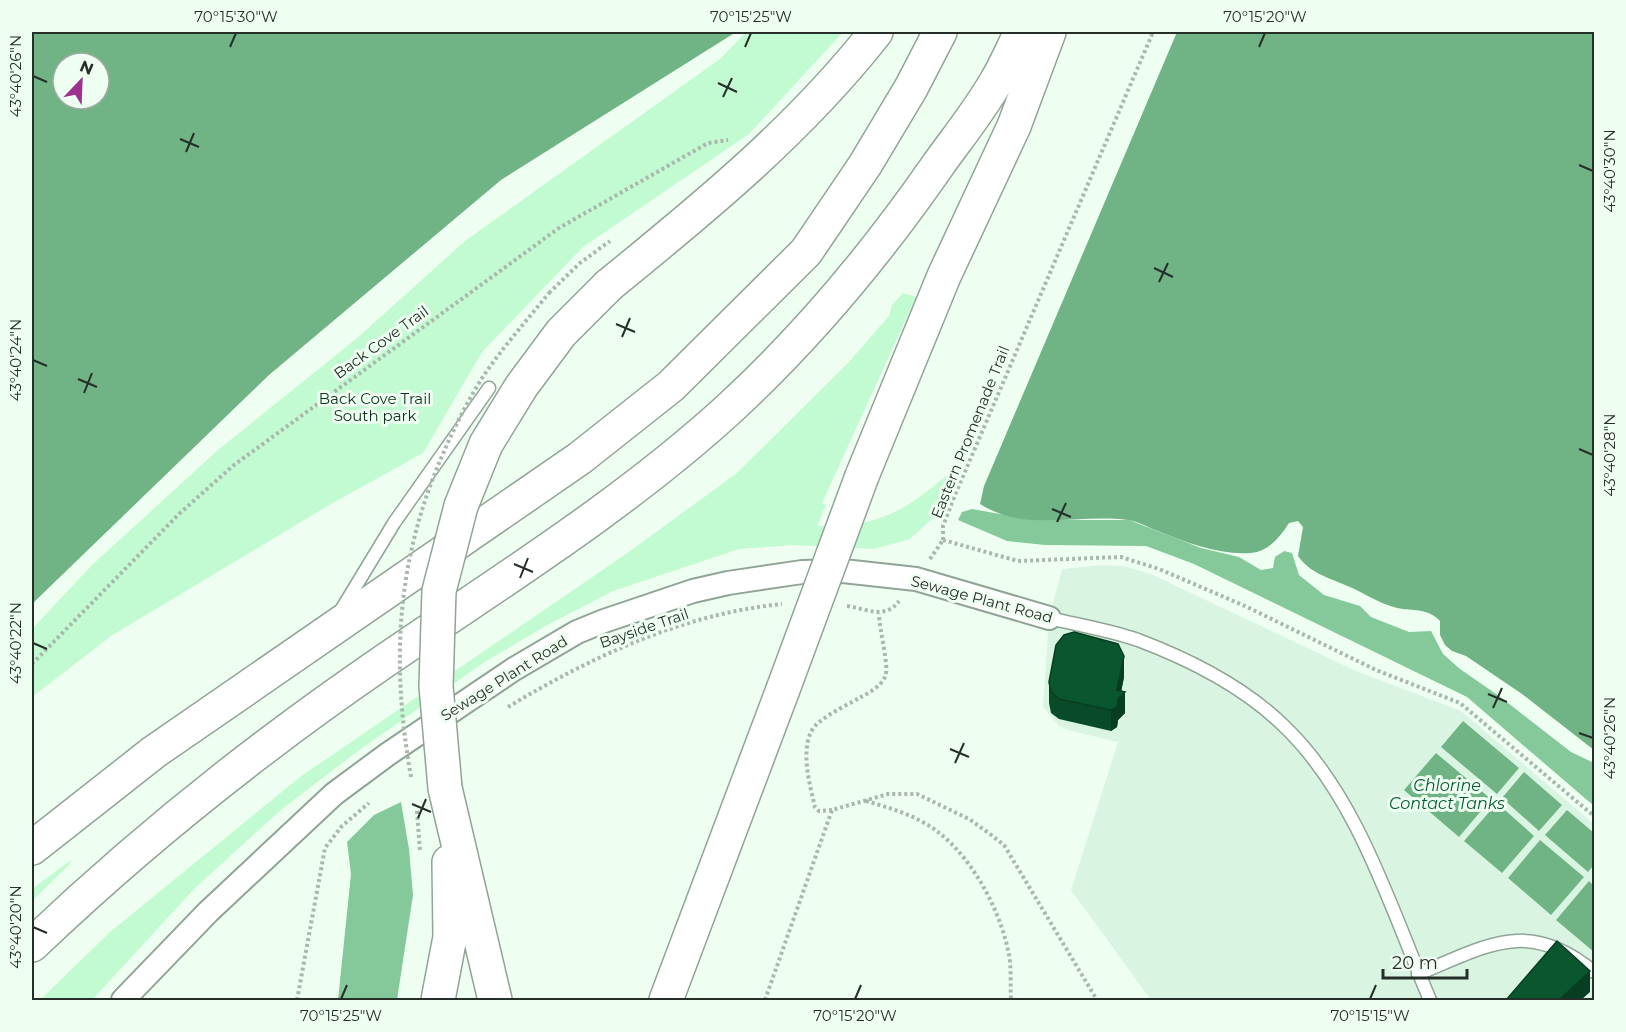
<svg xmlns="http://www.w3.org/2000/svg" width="1626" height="1032" font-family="Montserrat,sans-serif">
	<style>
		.built { fill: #d9f5e1 }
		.green { fill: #c2fbd2 }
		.forest { fill: #85c99b }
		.water { fill: #70b486; fill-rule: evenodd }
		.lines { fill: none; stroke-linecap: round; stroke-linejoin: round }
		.service-casing { stroke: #90a496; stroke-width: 15 }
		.minor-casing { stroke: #90a496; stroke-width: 26 }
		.motorway-casing { stroke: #90a496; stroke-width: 36 }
		.path { stroke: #a9b7ac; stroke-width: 4; stroke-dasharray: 3 3; stroke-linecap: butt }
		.service { stroke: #fff; stroke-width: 12 }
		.minor { stroke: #fff; stroke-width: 22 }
		.motorway { stroke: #fff; stroke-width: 33 }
		.motorway-bridge-casing { stroke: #90a496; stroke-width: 36; stroke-linecap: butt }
		.path-bridge { stroke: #a9b7ac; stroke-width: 4; stroke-dasharray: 3 3; stroke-linecap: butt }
		.motorway-bridge { stroke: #fff; stroke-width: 33 }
		.wall { fill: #094b28 }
		.shaded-wall { fill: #073d21 }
		.building { fill: #0a572f; stroke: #073d21; stroke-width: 1.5 }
		.ticks { fill: none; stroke: #262e28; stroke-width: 2 }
		.labels { text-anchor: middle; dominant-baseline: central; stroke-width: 6; stroke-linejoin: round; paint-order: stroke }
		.street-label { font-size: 15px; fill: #262e28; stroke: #eefff2 }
		.park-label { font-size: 15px; fill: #13311e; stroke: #eefff2 }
		.water-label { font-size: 16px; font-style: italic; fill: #05592f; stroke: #eefff2 }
		.neatline { fill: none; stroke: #262e28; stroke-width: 2 }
		.ticks-label { font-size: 15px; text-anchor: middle; fill: #262e28 }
	</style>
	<rect width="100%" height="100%" fill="#eefff2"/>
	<path class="built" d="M1102,565L1123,566L1151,574L1356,671L1461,711L1594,824V1000H1151L1071,890L1118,742L1068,730L1059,726L1043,707L1049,618L1062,569Z"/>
	<path class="green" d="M746,32H843L749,134L583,247L482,352L423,453L331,504L111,636L32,697V629L92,565L218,450L356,339L465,241L720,59Z
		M903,293L916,297L822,503L826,505L817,526C880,527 908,510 954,469L935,516L910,539L873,549L793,545L739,549L613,591L547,625L483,663L354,754L282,809L195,888L92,1000H40L110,932L300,777L626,554L737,473L848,363L889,316L892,305Z
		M71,860L70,864L32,901V889Z"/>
	<path class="forest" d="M972,509L1033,520H1129L1201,548L1239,557L1261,570L1273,568L1275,557L1284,551L1292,553L1299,575L1324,595L1360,606L1371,617L1409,632L1431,631L1443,654L1460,669L1499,696L1571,752L1594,763V806L1467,697L1194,564L1146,546L1045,545L1007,541L958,520L962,512Z
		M401,802L409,849L413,895L397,1000H338L351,874L347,842L374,815Z"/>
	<path class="water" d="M32,32H736L501,180L269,375L32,604ZM63,63H99V99H63Z
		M1177,32H1594V750L1522,694L1466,656L1452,651L1445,645L1440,635V621C1428,608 1413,611 1397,608C1377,603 1363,592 1345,585C1327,577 1310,573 1298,556L1303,527L1298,521L1289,523C1280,537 1269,551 1251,553C1218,555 1188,543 1158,531C1149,528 1138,521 1128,520C1079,513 1025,533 980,504L984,486Z
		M1463,721L1519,768L1497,794L1441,747Z
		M1436,753L1491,799L1459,837L1404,790Z
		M1524,772L1562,805L1539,831L1502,798Z
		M1497,803L1534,836L1502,873L1464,841Z
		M1567,810L1594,833V865L1588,872L1545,835Z
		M1540,840L1584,877L1551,915L1508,878Z
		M1589,881L1594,886V952L1556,920Z"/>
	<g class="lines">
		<defs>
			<path id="service" d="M340,612L394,523L489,388
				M1049,618C1078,625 1109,630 1138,640C1191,660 1245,687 1286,728C1358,798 1391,909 1430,1000
				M1418,974C1487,946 1528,917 1594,972"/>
			<path id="minor" d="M123,1000L208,912L334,794L388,754L514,669L577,632L604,621L693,591L728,583L802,572L843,571L916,579L1049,618"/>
			<path id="motorway" d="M609,285C705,207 800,129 876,32
				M862,476L944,276L1014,126L1049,32
				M445,788L495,1000
				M32,848L154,752L580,458L671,386L806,252L865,165L911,88L940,32
				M32,945C141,841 259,747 383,662C501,581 624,505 730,408C809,335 877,253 938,165C958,137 980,110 997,80C1006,65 1013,48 1021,32
				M438,1000L450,937L449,862
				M666,1000L782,692"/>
		</defs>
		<use href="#service" class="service-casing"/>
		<use href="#minor" class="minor-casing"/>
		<use href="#motorway" class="motorway-casing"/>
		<path class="path" d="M549,293L580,263L610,241
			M943,540L1018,561L1121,557L1159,569L1245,606L1376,670L1460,703L1594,816
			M943,540V526L955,495L1153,32
			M930,559L943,540
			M847,606C867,609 885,620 899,601
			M32,664L179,514L234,465L559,228L708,143L728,140
			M508,707C593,656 683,614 782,604
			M866,801C890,808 918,816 938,832C972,858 999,908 1008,950C1012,965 1010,984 1011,1000
			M832,810L819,811L815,807C810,786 797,741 818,723C830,713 847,705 861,697C869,693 881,686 885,677C890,668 879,629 879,614
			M417,811L420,851
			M297,1000L325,848L342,826L369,803
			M765,1000L832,810L888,794H917L969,819L990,834L1004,845L1097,1000"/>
		<use href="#service" class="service"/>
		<use href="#minor" class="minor"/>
		<use href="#motorway" class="motorway"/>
		<defs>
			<path id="motorway-bridge" d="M782,692L862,476
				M445,788L436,686L439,591L461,506L486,444L521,387L561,333L609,285"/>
		</defs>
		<use href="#motorway-bridge" class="motorway-bridge-casing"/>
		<path class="path-bridge" d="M411,777C391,663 396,563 442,456C454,428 468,400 484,375C504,346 527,320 549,293"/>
		<use href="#motorway-bridge" class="motorway-bridge"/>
	</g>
	<path class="wall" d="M1124,677L1121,691L1125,713L1118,720L1117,727L1111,731L1059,719L1051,713L1049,703V682Z"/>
	<path class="shaded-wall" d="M1124,656V677L1120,698L1125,692V713L1118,720L1117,727L1111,731V710L1117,690Z
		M1590,971V992L1581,1000H1559Z"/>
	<path class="building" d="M1074,632L1118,644L1124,656L1117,690L1125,692L1118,699L1117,707L1111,710L1059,699L1051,692L1049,682L1056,645L1064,635Z
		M1557,941L1590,971L1559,1000H1506Z"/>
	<path class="ticks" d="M230,47L236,33M745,47L751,33M1259,47L1265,33M33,76L47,82M718,83L737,92M723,97L732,78M180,139L199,147M186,152L194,133M1579,165L1593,171M1154,268L1173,277M1159,282L1168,263M616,324L635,332M622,337L630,318M33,360L47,366M78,379L97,387M84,393L92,373M1579,449L1593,455M1052,509L1071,517M1057,522L1066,503M514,564L533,572M520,578L528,558M33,643L47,649M1488,694L1507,702M1493,708L1502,688M1579,733L1593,738M950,749L969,757M955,763L964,743M412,804L431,812M418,818L426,799M33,927L47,933M341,999L347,985M855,999L861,985M1370,999L1376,985"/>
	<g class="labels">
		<g class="street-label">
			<text transform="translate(381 342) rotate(-36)">Back Cove Trail</text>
			<text transform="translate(970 432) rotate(-68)">Eastern Promenade Trail</text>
			<text transform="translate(982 599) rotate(15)">Sewage Plant Road</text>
			<text transform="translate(644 628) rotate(-19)">Bayside Trail</text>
			<text transform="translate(504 678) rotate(-32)">Sewage Plant Road</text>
		</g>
		<g class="park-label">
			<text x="375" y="398">Back Cove Trail<tspan x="375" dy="17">South park</tspan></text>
		</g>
		<g class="water-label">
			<text x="1447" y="785">Chlorine<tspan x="1447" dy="18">Contact Tanks</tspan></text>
		</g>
	</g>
	<rect width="1626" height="1032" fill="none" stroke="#eefff2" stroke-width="66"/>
	<g transform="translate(81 81) rotate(23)"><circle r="28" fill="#eefff2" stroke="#9eaba1" stroke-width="1.5"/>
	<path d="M0-4.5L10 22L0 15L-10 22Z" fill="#9e308f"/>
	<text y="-9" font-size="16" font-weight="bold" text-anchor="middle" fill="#262e28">N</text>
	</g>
	<path d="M1383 969v9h84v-9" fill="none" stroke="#262e28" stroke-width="3"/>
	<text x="1392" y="969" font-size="18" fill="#262e28" stroke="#eefff2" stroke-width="4.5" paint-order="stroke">20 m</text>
	<rect x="33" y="33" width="1560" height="966" class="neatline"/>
	<g class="ticks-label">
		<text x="236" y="22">70°15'30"W</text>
		<text x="751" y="22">70°15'25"W</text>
		<text x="1265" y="22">70°15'20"W</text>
		<text transform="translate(16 76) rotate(-90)" y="5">43°40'26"N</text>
		<text transform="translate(1610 171) rotate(-90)" y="5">43°40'30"N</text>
		<text transform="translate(16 360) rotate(-90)" y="5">43°40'24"N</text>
		<text transform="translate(1610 455) rotate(-90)" y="5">43°40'28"N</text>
		<text transform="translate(16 643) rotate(-90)" y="5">43°40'22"N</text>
		<text transform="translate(1610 738) rotate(-90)" y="5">43°40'26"N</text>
		<text transform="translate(16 927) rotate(-90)" y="5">43°40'20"N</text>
		<text x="341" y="1021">70°15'25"W</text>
		<text x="855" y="1021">70°15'20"W</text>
		<text x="1370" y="1021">70°15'15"W</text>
	</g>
</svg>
